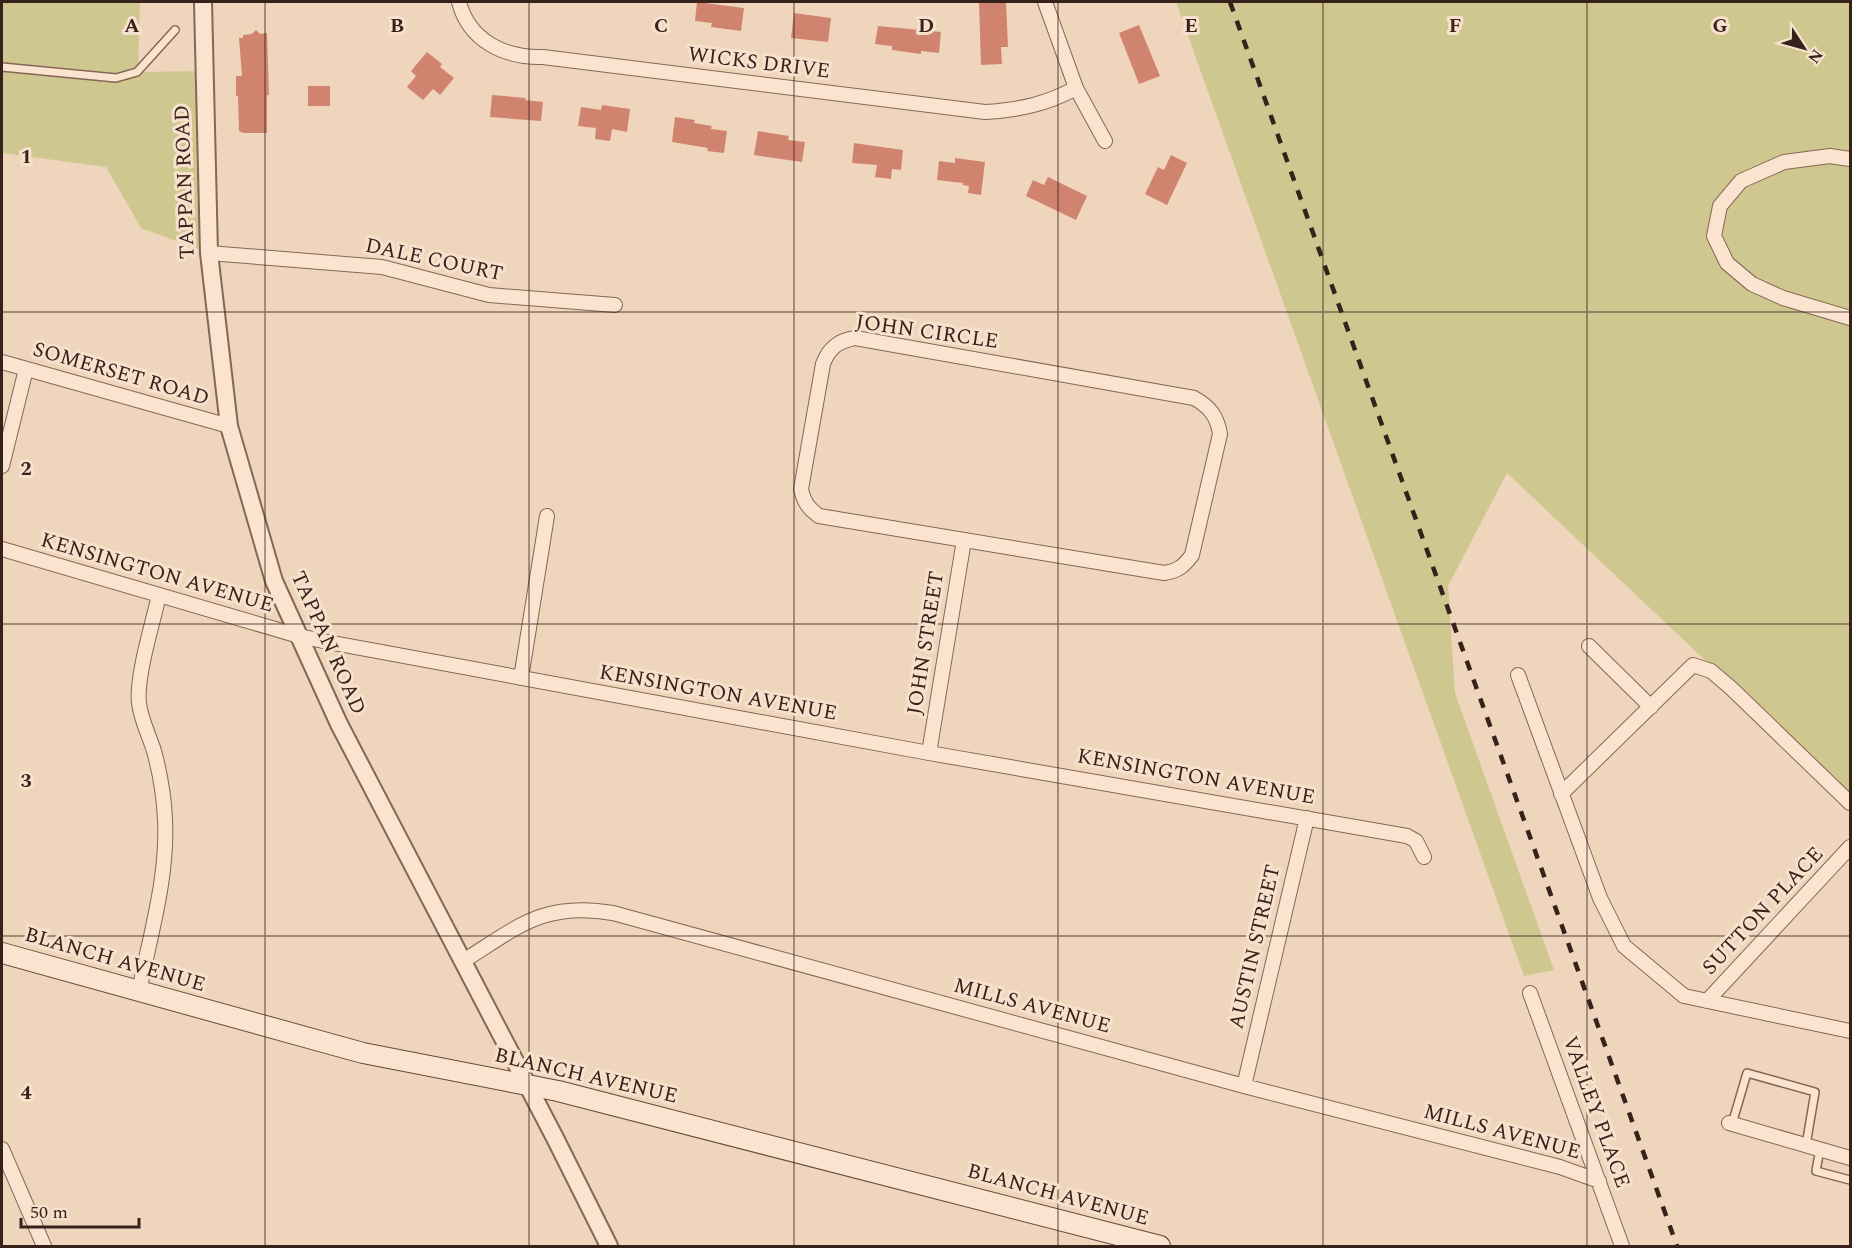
<svg xmlns="http://www.w3.org/2000/svg" width="1852" height="1248" font-family="Spectral,serif">
	<style>
		.green { fill: #cec890 }
		.building { fill: #d08470 }
		.lines { fill: none; stroke-linecap: round; stroke-linejoin: round }
		.service-casing { stroke: #886555; stroke-width: 10 }
		.minor-casing { stroke: #886555; stroke-width: 16 }
		.tertiary-casing { stroke: #886555; stroke-width: 20 }
		.secondary-casing { stroke: #694738; stroke-width: 22 }
		.service { stroke: #fae4cf; stroke-width: 7 }
		.minor { stroke: #fae4cf; stroke-width: 14 }
		.tertiary { stroke: #fae4cf; stroke-width: 16 }
		.secondary { stroke: #fae4cf; stroke-width: 20 }
		.rail { stroke: #36221b; stroke-width: 4.5; stroke-dasharray: 10 10; stroke-linecap: butt }
		.grid { fill: none; stroke: #36221b; stroke-width: 1.5; stroke-opacity: 0.55 }
		.labels { text-anchor: middle; dominant-baseline: central; stroke-width: 6; stroke-linejoin: round; paint-order: stroke }
		.street-label { font-size: 21px; fill: #36221b; stroke: #f7e1cc }
		.grid-label { font-size: 20px; text-anchor: middle; font-weight: bold; fill: #36221b; stroke: #f7e1cc; stroke-width: 6; stroke-linejoin: round; paint-order: stroke }
	</style>
	<rect width="100%" height="100%" fill="#efd5bc"/>
	<path class="green" d="M2,2H140L138,72L205,71L209,253L141,228L106,167L2,153Z
		M1176,2H1850V797L1507,473L1448,586L1455,693L1554,970L1524,976Z"/>
	<path class="building" d="M697,2L744,8L741,31L711,27L712,23L695,21Z
		M979,2H1006L1008,47H1001L1002,64L981,65Z
		M794,13L831,18L828,42L791,38Z
		M1139,25L1160,76L1139,84L1119,33Z
		M878,26L941,32L939,53L921,51V54L892,50V46L875,44Z
		M256,30L260,34L267,33L269,95H267V133H243L239,131L238,96H236V76H242L239,38H243V35L252,34Z
		M427,52L442,64L440,67L454,78L440,95L433,89L423,100L407,87L416,76L411,71Z
		M308,86H330V106H308Z
		M492,95L526,98L525,100L543,102L541,121L490,117Z
		M602,105L630,109L627,132L612,129L610,141L595,139L596,128L578,126L581,107L601,110Z
		M675,117L695,120L694,123L712,126L711,129L727,131L724,153L707,151L708,148L672,142Z
		M758,131L789,136L788,140L805,142L802,162L754,155Z
		M854,143L903,150L901,170L892,169L891,179L875,177L877,165L852,163Z
		M1171,155L1187,163L1167,205L1145,194L1158,167L1164,170Z
		M955,158L985,162L981,195L968,193L969,186L963,185V183L937,180L939,161L955,163Z
		M1048,177L1087,196L1076,220L1026,196L1033,180L1044,185Z"/>
	<g class="lines">
		<defs>
			<path id="service" d="M2,67L116,78L137,72L175,30
				M1732,1124L1747,1073L1815,1092L1806,1145
				M1820,1149L1816,1171L1850,1180"/>
			<path id="minor" d="M459,2C469,41 505,58 543,57L985,112C1019,110 1047,104 1076,88
				M1045,2L1076,88L1105,141
				M1850,159L1830,156L1784,162L1741,181L1720,206L1714,236L1727,263L1752,284L1783,298L1850,318
				M209,253L382,267L489,295L615,305
				M855,338L1194,398C1210,407 1217,416 1220,434L1192,555C1184,566 1178,571 1164,573L819,516C808,508 804,502 801,489L823,364C829,348 838,341 855,338Z
				M2,362L229,426
				M2,466L26,369
				M2,549L299,636L333,643L929,753L1407,836L1416,841L1424,857
				M1589,646L1651,707
				M1518,675L1600,898L1624,946L1684,996L1850,1031
				M521,678L547,516
				M929,753L964,540
				M1561,794L1693,665L1711,671L1731,688L1850,803
				M463,961C518,927 544,901 613,913L1244,1086L1560,1167L1599,1181
				M139,992C150,935 168,878 165,819C164,797 160,773 154,751C149,735 141,720 139,703C136,676 153,623 159,595
				M1530,993L1622,1246
				M1707,1001L1850,847
				M1244,1086L1307,818
				M1729,1123L1850,1158
				M2,1149L44,1246"/>
			<path id="tertiary" d="M203,2L209,253L229,426L274,581L339,724L555,1138L609,1246"/>
			<path id="secondary" d="M2,953L363,1053L558,1091L1160,1246"/>
		</defs>
		<use href="#service" class="service-casing"/>
		<use href="#minor" class="minor-casing"/>
		<use href="#tertiary" class="tertiary-casing"/>
		<use href="#secondary" class="secondary-casing"/>
		<use href="#service" class="service"/>
		<use href="#minor" class="minor"/>
		<use href="#tertiary" class="tertiary"/>
		<use href="#secondary" class="secondary"/>
		<path class="rail" d="M1230,2L1677,1246"/>
	</g>
	<path class="grid" d="M265,2V1246M529,2V1246M794,2V1246M1058,2V1246M1323,2V1246M1587,2V1246M2,312H1850M2,624H1850M2,936H1850"/>
	<g class="labels">
		<g class="street-label">
			<text transform="translate(759 63) rotate(7)">WICKS DRIVE</text>
			<text transform="translate(185 182) rotate(-92)">TAPPAN ROAD</text>
			<text transform="translate(434 260) rotate(12)">DALE COURT</text>
			<text transform="translate(927 332) rotate(8)">JOHN CIRCLE</text>
			<text transform="translate(121 374) rotate(16)">SOMERSET ROAD</text>
			<text transform="translate(157 573) rotate(16)">KENSINGTON AVENUE</text>
			<text transform="translate(328 643) rotate(66)">TAPPAN ROAD</text>
			<text transform="translate(926 643) rotate(-81)">JOHN STREET</text>
			<text transform="translate(718 693) rotate(10)">KENSINGTON AVENUE</text>
			<text transform="translate(1196 777) rotate(10)">KENSINGTON AVENUE</text>
			<text transform="translate(1763 911) rotate(-47)">SUTTON PLACE</text>
			<text transform="translate(1255 947) rotate(-77)">AUSTIN STREET</text>
			<text transform="translate(115 960) rotate(16)">BLANCH AVENUE</text>
			<text transform="translate(1032 1006) rotate(15)">MILLS AVENUE</text>
			<text transform="translate(586 1076) rotate(13)">BLANCH AVENUE</text>
			<text transform="translate(1596 1112) rotate(70)">VALLEY PLACE</text>
			<text transform="translate(1502 1132) rotate(15)">MILLS AVENUE</text>
			<text transform="translate(1058 1195) rotate(15)">BLANCH AVENUE</text>
		</g>
	</g>
	<g class="grid-label">
		<text x="132" y="32">A</text>
		<text x="397" y="32">B</text>
		<text x="661" y="32">C</text>
		<text x="926" y="32">D</text>
		<text x="1191" y="32">E</text>
		<text x="1455" y="32">F</text>
		<text x="1720" y="32">G</text>
		<text x="26" y="163">1</text>
		<text x="26" y="475">2</text>
		<text x="26" y="787">3</text>
		<text x="26" y="1099">4</text>
	</g>
	<rect width="1852" height="1248" fill="none" stroke="#36221b" stroke-width="6"/>
	<g transform="translate(1804 48) rotate(126)" stroke="#f7e1cc" stroke-width="4.5" paint-order="stroke">
	<path d="M0-4.5L10 22L0 15L-10 22Z" fill="#36221b"/>
	<text y="-9" font-size="16" font-weight="bold" text-anchor="middle" fill="#36221b">N</text>
	</g>
	<path d="M21 1218v9h118v-9" fill="none" stroke="#36221b" stroke-width="3"/>
	<text x="30" y="1218" font-size="18" fill="#36221b" stroke="#f7e1cc" stroke-width="4.5" paint-order="stroke">50 m</text>
</svg>
